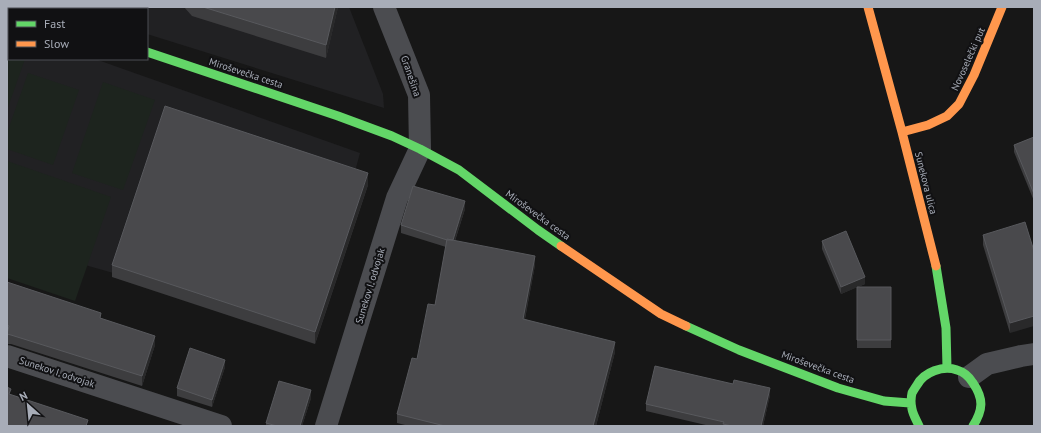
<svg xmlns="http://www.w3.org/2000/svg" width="1041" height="433" font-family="'PT Sans',sans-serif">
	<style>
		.built { fill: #212123 }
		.green { fill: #1d241e }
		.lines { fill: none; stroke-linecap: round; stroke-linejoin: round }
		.lane { stroke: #4b4c50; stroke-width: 12 }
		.street { stroke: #4b4c50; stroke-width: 22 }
		.fast { stroke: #63d668; stroke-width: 9 }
		.slow { stroke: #ff974d; stroke-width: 9 }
		.wall { fill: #3d3d3f }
		.shaded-wall { fill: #29292a }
		.building { fill: #49494c; stroke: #58595d }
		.labels { text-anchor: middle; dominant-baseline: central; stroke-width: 4; stroke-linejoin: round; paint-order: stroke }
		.street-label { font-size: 10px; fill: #a8adb8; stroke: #111113 }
	</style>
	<rect width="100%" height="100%" fill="#171717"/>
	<path class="built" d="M62,7H349L383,94L384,108L147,34V9H68Z
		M7,28L9,29V59H95L360,153L312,329L7,243Z"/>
	<path class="green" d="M7,50H9V59H25L7,110Z
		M28,73L79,90L53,165L7,149V133Z
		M103,82L155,100L123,190L72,173Z
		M7,161L111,197L75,301L7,278Z"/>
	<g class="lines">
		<path class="lane" d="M40,9V7"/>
		<path class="street" d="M7,356L221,426
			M969,377L987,364L1021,356L1034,354
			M326,426L397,198L420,149L419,95L384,7"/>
		<path class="fast" d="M18,7L24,9
			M147,52L338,116L392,136L420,149L459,170L538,230L561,246
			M936,266L946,328L947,368
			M686,326L739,350L838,388L884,401L910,403
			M919,426C917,421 913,415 912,409C911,405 911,397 912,393C913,391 915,388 917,385C924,372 943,365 957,370C964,372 970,378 973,383C984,399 983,410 973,426"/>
		<path class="slow" d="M868,7L902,132L936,266
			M902,132L928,125L947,116L959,104L974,75L1002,7
			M561,246L661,314L686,326"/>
	</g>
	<path class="wall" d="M184,7H338L326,58L192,16Z
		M1034,137V201L1014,152V145Z
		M368,185L315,344L112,277V265Z
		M465,209L455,241L535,265L525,319L615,352L596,426H409L397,423V414L417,359L435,305L446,247L401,233V225Z
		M983,235L1034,251L1010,333L983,245Z
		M822,241L865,284L858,287H891V348H857V287L841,294L822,249Z
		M7,282L101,318L155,345L142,386L11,344H7Z
		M225,367L212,407L177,396V388Z
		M770,395L763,426H710L646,411V404Z
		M311,398L302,426H266V423Z"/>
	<path class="shaded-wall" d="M335,7H338L326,58V45Z
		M368,173V185L315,344V332Z
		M465,201V209L452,249V241Z
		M535,256V265L523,328V319Z
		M865,277V284L841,294V287Z
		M1034,316V326L1010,333V323Z
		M155,336V345L142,386V376Z
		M615,342V352L596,426H593Z
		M225,360V367L212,407V400Z
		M770,388V395L763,426H761Z
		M311,390V398L302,426H300Z"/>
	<path class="building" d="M203,7H335L326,45Z
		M165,106L368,173L315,332L112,265Z
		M1034,137V194L1014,145Z
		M413,186L465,201L453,240H447L401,225Z
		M1025,222L1034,251V316L1010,323L983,235Z
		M846,231L865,277L841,287L822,241Z
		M447,239L535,256L523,319L615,342L593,426H445L397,414L412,358L417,359L428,304L435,305Z
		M7,282L101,313L100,318L155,336L142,376L11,335L7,334L9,326L7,325Z
		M857,287H891V340H857Z
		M190,348L225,360L212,400L177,388Z
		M655,366L733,384L734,380L770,388L761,426H732L723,424L724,422L646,404Z
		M279,381L311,390L300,426H277L266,423Z
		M7,387L11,389L9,394L88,420L86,426H7Z"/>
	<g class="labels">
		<g class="street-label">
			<text transform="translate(968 59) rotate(-66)">Novoselečki put</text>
			<text transform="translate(246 73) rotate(18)">Miroševečka cesta</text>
			<text transform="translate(411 76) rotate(71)">Granešina</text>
			<text transform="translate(926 183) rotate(76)">Sunekova ulica</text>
			<text transform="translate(538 215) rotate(36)">Miroševečka cesta</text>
			<text transform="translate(370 286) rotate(-73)">Sunekov I. odvojak</text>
			<text transform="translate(818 367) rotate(20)">Miroševečka cesta</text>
			<text transform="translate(57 372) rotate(18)">Sunekov I. odvojak</text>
		</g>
	</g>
	<rect width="1041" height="433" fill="none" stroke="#a8adb8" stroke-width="16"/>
	<rect x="8" y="8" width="140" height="52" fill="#111113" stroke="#4d4f55"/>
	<rect x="16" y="21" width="20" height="6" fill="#63d668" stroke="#4d4f55"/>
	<text x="44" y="28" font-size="12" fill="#a8adb8">Fast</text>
	<rect x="16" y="41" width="20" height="6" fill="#ff974d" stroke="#4d4f55"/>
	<text x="44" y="48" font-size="12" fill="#a8adb8">Slow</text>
	<g transform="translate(28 405) rotate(333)" stroke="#111113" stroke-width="3" paint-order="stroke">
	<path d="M0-3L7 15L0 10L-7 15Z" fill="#a8adb8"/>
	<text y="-6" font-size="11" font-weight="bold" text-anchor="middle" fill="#a8adb8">N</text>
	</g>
</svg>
